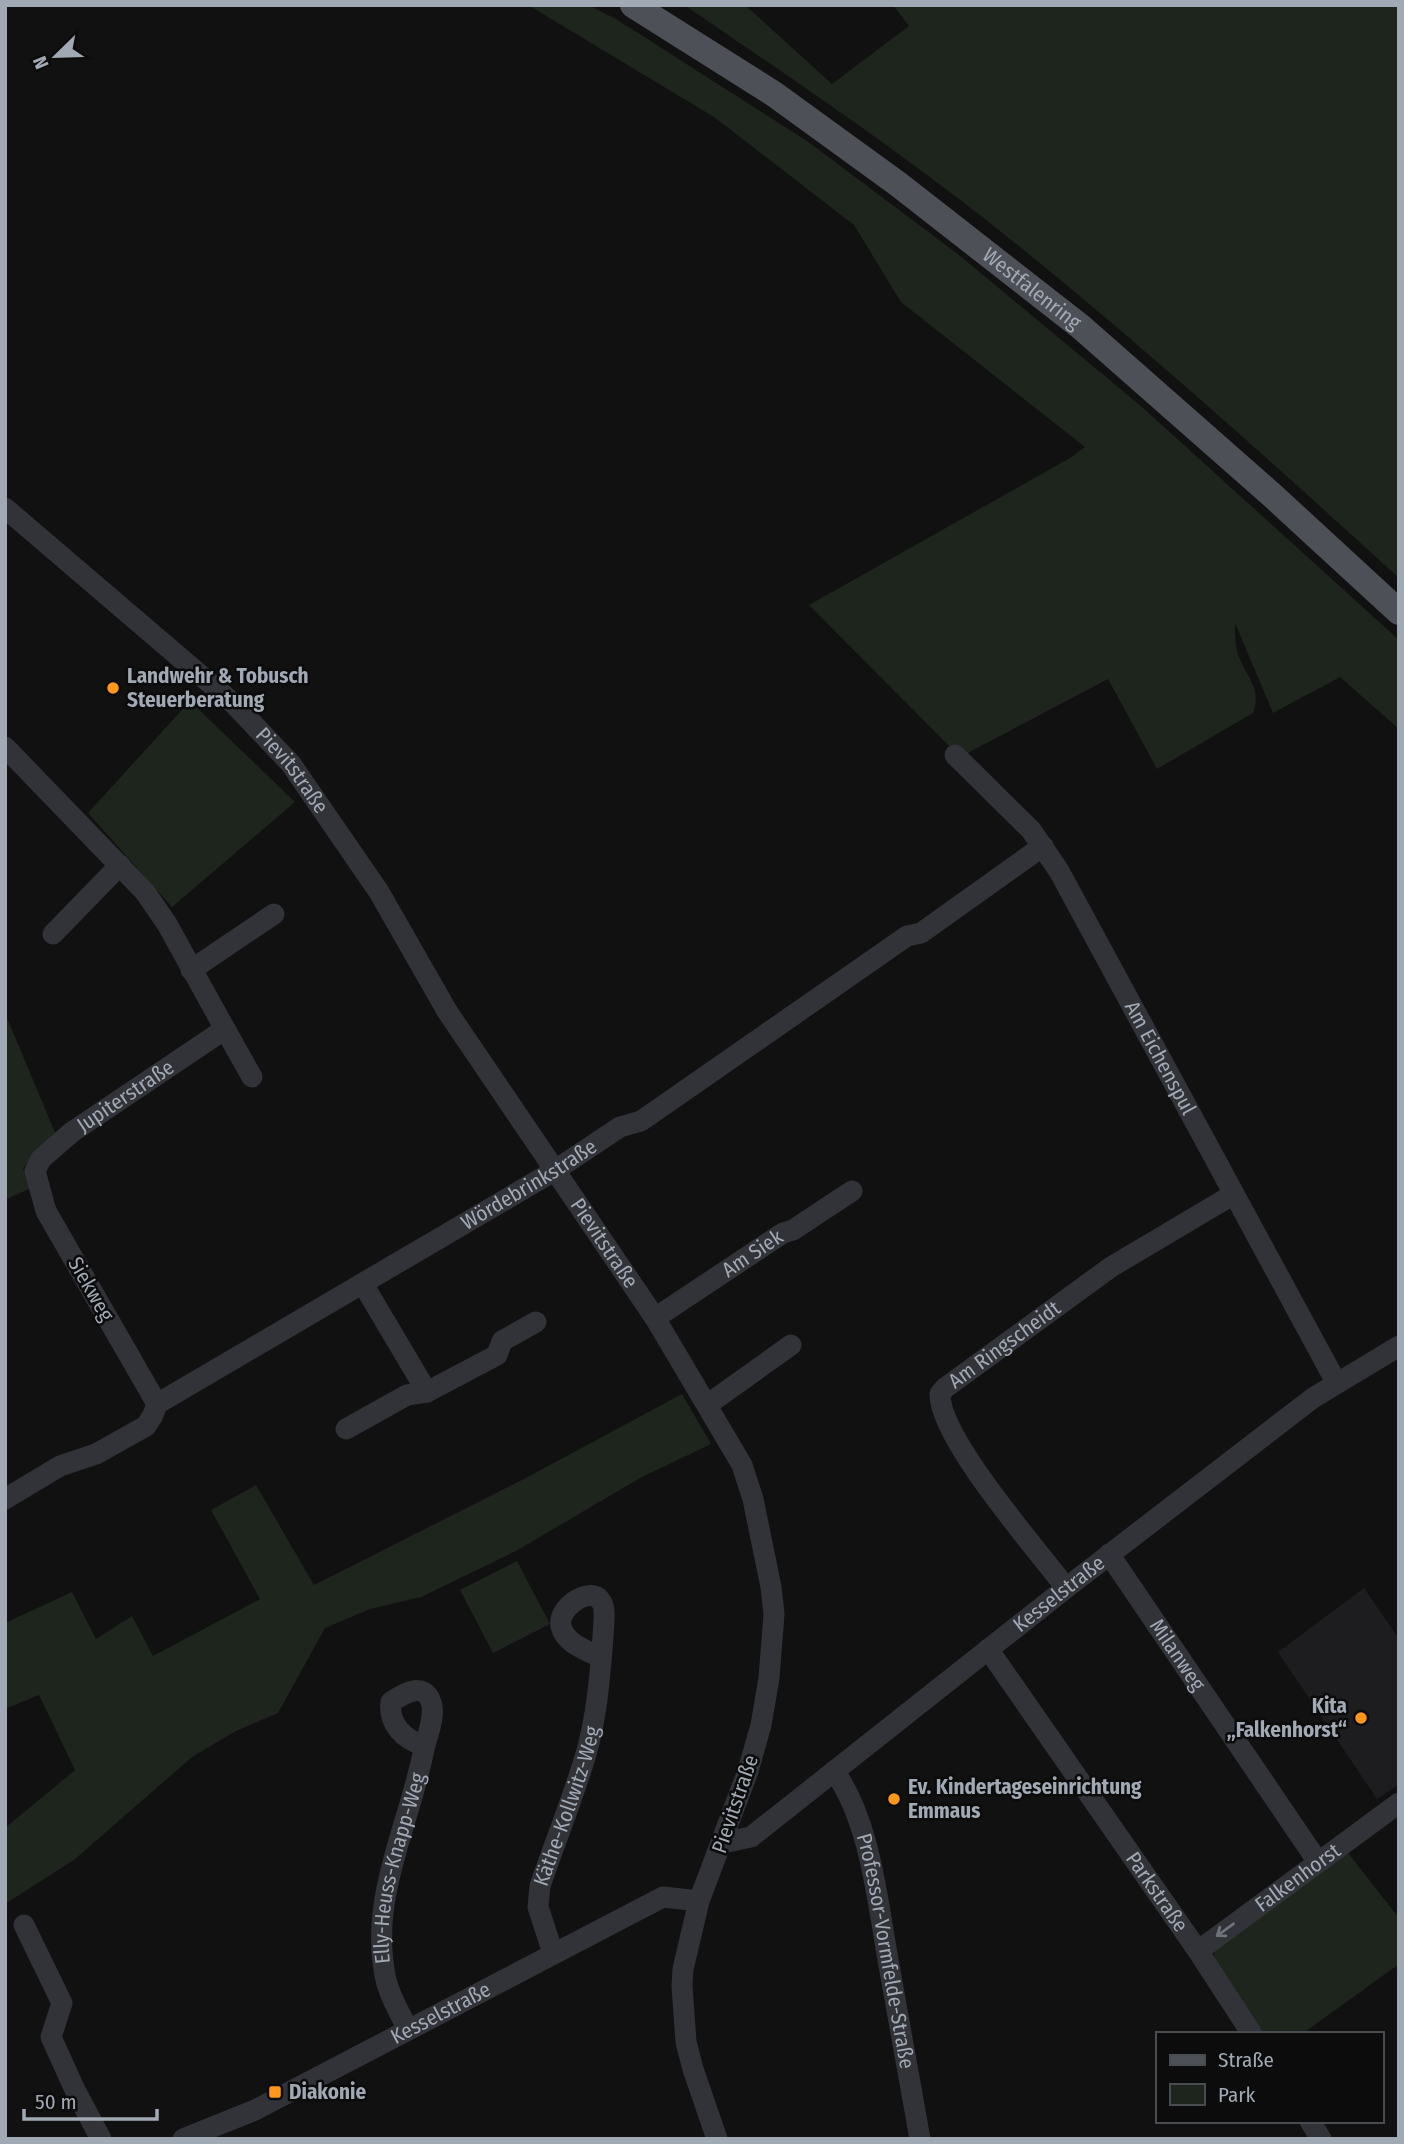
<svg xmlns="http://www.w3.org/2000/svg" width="1404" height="2144" font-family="'Fira Sans Condensed',sans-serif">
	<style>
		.built { fill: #1d1d1f }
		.green { fill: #1d251d }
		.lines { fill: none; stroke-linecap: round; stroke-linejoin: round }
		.minor { stroke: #313338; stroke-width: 21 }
		.major { stroke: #4d5057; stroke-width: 26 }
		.oneway { stroke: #6f747c }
		.poi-dot { fill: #ff971c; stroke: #0c0c0d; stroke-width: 2.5 }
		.labels { text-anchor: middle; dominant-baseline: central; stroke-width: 5; stroke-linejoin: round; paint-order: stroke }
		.street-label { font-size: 21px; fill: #a1a9b4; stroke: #0c0c0d }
		.poi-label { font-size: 21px; font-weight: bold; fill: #a1a9b4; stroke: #0c0c0d; text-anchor: start }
	</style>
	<rect width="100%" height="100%" fill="#111112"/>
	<path class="built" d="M1364,1588L1399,1639V1784L1377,1799L1278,1652Z"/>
	<path class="green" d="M528,5H588L616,19L807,141L959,255L1142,407L1399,640V729L1340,677L1273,713L1235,623C1235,631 1235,643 1237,651C1244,675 1263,687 1253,713L1157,769L1108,679L964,755L952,749L809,605L1070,458L1085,447L901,302L854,225L714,117Z
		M684,5H745L832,84L909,26L893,5H1399V578C1275,465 1150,352 1020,247C914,161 796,81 684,5Z
		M190,701L295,802L172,907L88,813Z
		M5,1013L56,1135L23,1168L31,1188L5,1200Z
		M682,1394L711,1444L640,1478L516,1551L421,1597L370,1609L325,1628L278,1713L236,1731L192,1757L74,1860L5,1904V1828L75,1770L39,1695L5,1709V1623L72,1592L96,1639L132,1616L153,1656L260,1599L211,1510L256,1485L314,1585L522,1480Z
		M517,1561L550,1624L493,1653L460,1590Z
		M1345,1849L1399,1918V1964L1302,2034H1263L1215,1964L1214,1953L1218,1943Z"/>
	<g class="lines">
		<g class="minor">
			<path id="s1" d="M5,508L233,703L291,764L379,892L447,1011L655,1318L742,1465L753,1499L771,1587L774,1614L769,1678L761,1725L748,1771L699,1901L683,1969L682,1986L686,2042L693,2069L717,2139"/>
			<path d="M5,747L145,892L167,924L225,1029"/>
			<path id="s2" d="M955,755L1031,830L1059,871L1336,1382"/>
			<path d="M53,934L120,865"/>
			<path d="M191,970L274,914"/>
			<path d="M363,1284L427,1392"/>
			<path id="s3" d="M655,1318L783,1233L793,1230L852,1191"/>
			<path id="s4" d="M157,1404L46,1211L35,1171L41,1159L72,1132L225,1029L252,1077"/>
			<path d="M707,1405L791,1345"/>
			<path d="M346,1429L407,1395L427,1392L497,1355L502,1341L536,1322"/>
			<path id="s5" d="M5,1499L60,1466L96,1454L146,1426L153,1415L157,1404L554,1171L620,1127L641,1121L907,936L921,933L1043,846"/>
			<path id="s6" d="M1109,1554L1318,1862"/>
			<path id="s7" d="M1066,1588C1037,1549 939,1438 940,1394L945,1388L1111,1267L1234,1194"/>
			<path id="s8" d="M988,1649L1198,1951L1252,2034"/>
			<path id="s9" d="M834,1771C869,1819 877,1896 887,1954C898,2016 909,2077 920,2139"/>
			<path id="s10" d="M722,1843L751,1837L1066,1588L1313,1398L1399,1346"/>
			<path d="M24,1925L62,2003L51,2037L75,2090L101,2139"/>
			<path id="s11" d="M1198,1951L1399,1803"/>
			<path id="s12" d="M553,1953L538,1907L540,1886C555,1842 573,1798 586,1754C597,1716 600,1675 603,1637C603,1627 607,1607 600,1600C589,1586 557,1608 561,1626C565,1644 587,1650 601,1658"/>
			<path id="s13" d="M408,2029C400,2014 390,1997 386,1980C368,1899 409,1827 424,1749C427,1736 436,1715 431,1702C424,1681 403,1694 391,1702C388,1724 404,1740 425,1746"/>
			<path d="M1310,2121L1321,2139"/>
			<path id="s14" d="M183,2139L255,2110L663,1897L699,1901"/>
		</g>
		<path class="major" id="s15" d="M633,5L774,94L898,184L1081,327L1273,496L1399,612"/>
	</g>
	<defs><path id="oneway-shaft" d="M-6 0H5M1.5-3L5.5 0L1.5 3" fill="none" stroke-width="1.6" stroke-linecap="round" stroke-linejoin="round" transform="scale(1.75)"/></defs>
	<use class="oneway" href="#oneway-shaft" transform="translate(1225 1930) rotate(144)"/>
	<g class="poi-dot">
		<circle cx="113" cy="688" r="7"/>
		<circle cx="1361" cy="1718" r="7"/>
		<circle cx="894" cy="1799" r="7"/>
		<rect x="268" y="2085" width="14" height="14" rx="3.5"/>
	</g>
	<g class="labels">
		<g class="street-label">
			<text stroke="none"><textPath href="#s15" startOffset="490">Westfalenring</textPath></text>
			<text stroke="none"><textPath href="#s1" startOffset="390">Pievitstraße</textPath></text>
			<text stroke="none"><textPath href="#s2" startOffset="369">Am Eichenspul</textPath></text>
			<text stroke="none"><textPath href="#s4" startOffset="383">Jupiterstraße</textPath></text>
			<text stroke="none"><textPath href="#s5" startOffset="616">Wördebrinkstraße</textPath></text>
			<text stroke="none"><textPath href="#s1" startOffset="957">Pievitstraße</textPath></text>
			<text stroke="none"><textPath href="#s3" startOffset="117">Am Siek</textPath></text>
			<text transform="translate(91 1289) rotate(60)">Siekweg</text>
			<text stroke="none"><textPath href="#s7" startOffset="315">Am Ringscheidt</textPath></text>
			<text stroke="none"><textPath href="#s10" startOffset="422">Kesselstraße</textPath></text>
			<text stroke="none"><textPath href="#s6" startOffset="122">Milanweg</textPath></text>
			<text transform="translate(735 1804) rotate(-71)">Pievitstraße</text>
			<text stroke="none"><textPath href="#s12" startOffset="154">Käthe-Kollwitz-Weg</textPath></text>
			<text stroke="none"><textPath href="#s13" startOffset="168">Elly-Heuss-Knapp-Weg</textPath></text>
			<text stroke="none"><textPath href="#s11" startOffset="124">Falkenhorst</textPath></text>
			<text stroke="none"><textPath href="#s8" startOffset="296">Parkstraße</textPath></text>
			<text stroke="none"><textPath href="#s9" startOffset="189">Professor-Vormfelde-Straße</textPath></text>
			<text stroke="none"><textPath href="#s14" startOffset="287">Kesselstraße</textPath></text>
		</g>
		<g class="poi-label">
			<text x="127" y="676">Landwehr &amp; Tobusch<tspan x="127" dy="24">Steuerberatung</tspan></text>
			<text x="1347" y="1706" text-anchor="end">Kita<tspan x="1347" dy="24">„Falkenhorst“</tspan></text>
			<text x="908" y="1787">Ev. Kindertageseinrichtung<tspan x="908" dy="24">Emmaus</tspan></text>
			<text x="289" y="2092">Diakonie</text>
		</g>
	</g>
	<rect width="1404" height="2144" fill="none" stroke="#a1a9b4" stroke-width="14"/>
	<rect x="1156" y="2032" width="228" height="91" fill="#0c0c0d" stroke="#484b50" stroke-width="2"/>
	<rect x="1170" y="2055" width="35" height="10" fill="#4d5057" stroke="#484b50" stroke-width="2"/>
	<text x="1218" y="2067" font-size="21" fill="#a1a9b4">Straße</text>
	<rect x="1170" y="2084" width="35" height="21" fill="#1d251d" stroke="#484b50" stroke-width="2"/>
	<text x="1218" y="2102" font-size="21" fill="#a1a9b4">Park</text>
	<g transform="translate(56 56) rotate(247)" stroke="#0c0c0d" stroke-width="5" paint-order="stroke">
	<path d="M0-5L12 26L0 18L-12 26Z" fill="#a1a9b4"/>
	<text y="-10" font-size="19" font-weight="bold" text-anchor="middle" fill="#a1a9b4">N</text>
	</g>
	<path d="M24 2109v10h133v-10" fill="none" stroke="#a1a9b4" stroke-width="3.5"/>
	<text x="35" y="2109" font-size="21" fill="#a1a9b4" stroke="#0c0c0d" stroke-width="5" paint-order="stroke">50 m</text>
</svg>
